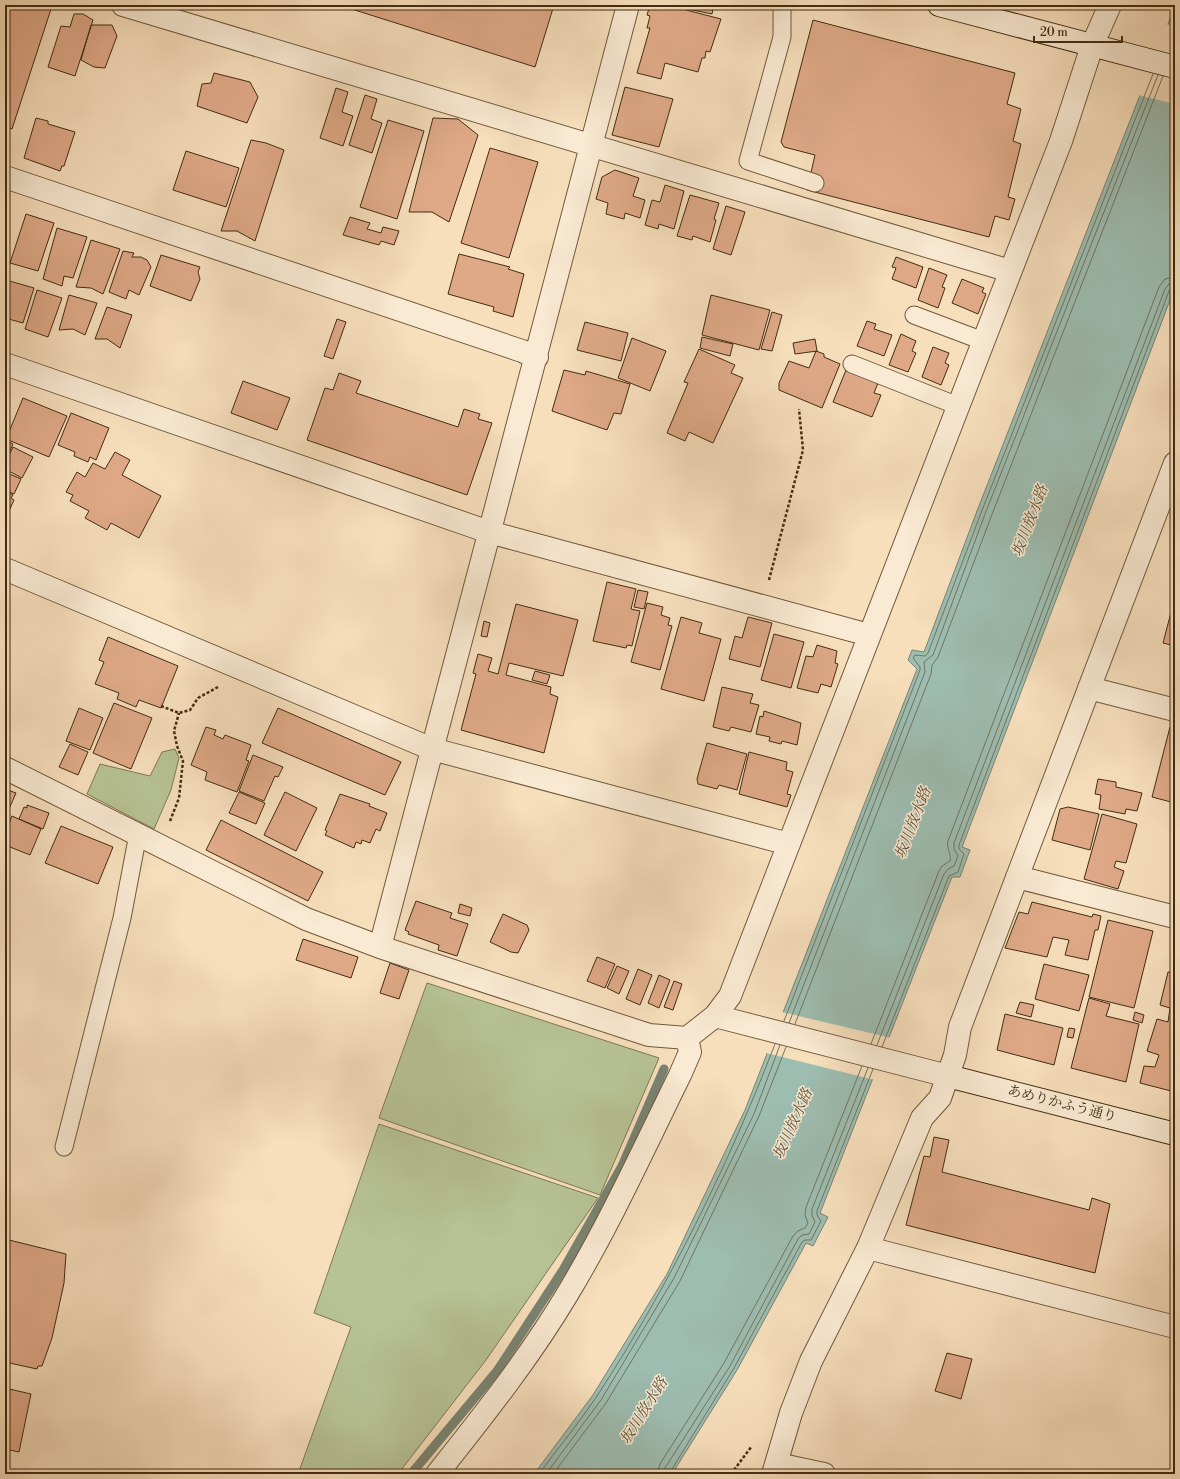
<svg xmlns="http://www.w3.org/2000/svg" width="1180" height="1479" font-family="'Libre Bodoni','Noto Serif JP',serif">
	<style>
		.green { fill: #b7c395; stroke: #7d7853 }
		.water { fill: #9dbdb1; stroke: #798371 }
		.pier { fill: #f7dfbc }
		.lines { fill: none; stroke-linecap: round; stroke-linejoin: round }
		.shore { stroke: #707461; stroke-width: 1 }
		.stream { stroke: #798371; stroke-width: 9 }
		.building { fill: #dfa988; stroke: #432c11 }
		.lane-casing { stroke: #70593c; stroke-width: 19 }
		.street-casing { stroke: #70593c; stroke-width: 24 }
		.secondary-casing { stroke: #432c11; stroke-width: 24 }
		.path { stroke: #432c11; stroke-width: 2.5; stroke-dasharray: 3 2; stroke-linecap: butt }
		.lane { stroke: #faead3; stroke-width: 17 }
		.street { stroke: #faead3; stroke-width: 22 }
		.secondary { stroke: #faead3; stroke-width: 22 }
		.labels { text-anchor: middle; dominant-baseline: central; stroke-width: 3; stroke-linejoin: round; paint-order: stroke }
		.street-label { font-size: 14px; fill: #432c11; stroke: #faead3 }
		.water-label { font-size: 15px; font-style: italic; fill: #5a5039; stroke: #faead3 }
	</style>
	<rect width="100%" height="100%" fill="#f7dfbc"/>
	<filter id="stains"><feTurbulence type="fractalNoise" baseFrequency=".005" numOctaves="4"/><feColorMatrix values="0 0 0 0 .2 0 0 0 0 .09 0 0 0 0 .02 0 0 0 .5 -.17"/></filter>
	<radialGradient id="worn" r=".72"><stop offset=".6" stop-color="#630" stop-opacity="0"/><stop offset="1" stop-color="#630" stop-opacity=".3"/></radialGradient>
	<path class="green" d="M175,749L179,758L171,790L154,829L87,794L100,764L150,776L162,752Z
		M427,983L659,1058L600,1195L379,1118Z
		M379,1124L598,1198L486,1360L398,1474H298L351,1327L314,1313Z"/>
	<path class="water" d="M1175,6V287L962,847L970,850L960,877H952L820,1213L828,1217L813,1246L806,1243L737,1370L672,1474H534L593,1395L667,1274L745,1110L917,669L908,660L912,650L924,652L977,511Z"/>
	<path class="pier" d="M1166,24L1175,27V104L1138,95Z
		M782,1012L891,1038L875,1080L766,1053Z"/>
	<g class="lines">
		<path class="shore" d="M784,1021L920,670V667L913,658L915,655L925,656L928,653L981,513L1153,74
			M789,1023L925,672L924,662L933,655L985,514L1158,75
			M795,1024L931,674L932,665L938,657L991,517L1163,76
			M871,1044L939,871L942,866L950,861C952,855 946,848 948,841L1159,287L1165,279L1175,277
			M877,1045L944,874L948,869L954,866L958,856L954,849V843L1165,289L1169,284L1175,283
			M882,1047L949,876L958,872L964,854L959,849V845L1169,291L1175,288
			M539,1474C558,1448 579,1423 597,1396C669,1286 728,1166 775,1044
			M546,1474L601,1400L674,1278L754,1114L780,1045
			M553,1474L606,1403L680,1281L759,1116L786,1047
			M657,1474L660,1464L724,1363L793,1236L798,1231L805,1228L808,1223L805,1215L806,1207L862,1066
			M663,1474L665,1468L730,1366L798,1239L802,1235L809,1234L815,1222L812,1215V1209L868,1068
			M669,1474L734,1368L802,1242L805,1240H811L821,1221L817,1215V1211L873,1069"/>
		<path class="stream" d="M411,1474L497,1371L563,1270L622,1166L664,1069"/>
	</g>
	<path class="building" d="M6,5H38L51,9L12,129L5,126Z
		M339,5H554L535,67Z
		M650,5H667L721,19L710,52L706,51L705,58H702L698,72L665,63L661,79L637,73L650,28H647L650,16L647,15Z
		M668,5H714L712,14Z
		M74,14H83L93,20L75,76L48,67L61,26L70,27Z
		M813,20L1015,73L1007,104L1021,109L1013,141L1021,144L1008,197L1015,199L1009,220L995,216L989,237L807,190L815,155L784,147L781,142Z
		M91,25H112L117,36L105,68L94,67L81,60Z
		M214,73L250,82L258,97L247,123L197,106L202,84L211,83Z
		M625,87L673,99L659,147L612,135Z
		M336,88L348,92L342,112L353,116L343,146L320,138Z
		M365,95L377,99L371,119L382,123L372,153L349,145Z
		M36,118L48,121V124L75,132L64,166H62L60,171L24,158Z
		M433,118L458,119L478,135L449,222L432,212H409Z
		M388,120L424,131L397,219L360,207Z
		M251,140L266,143L284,150L255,241L237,231H221Z
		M490,148L538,162L509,258L461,243Z
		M186,151L239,168L226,207L173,190Z
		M615,170L639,178L633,196L645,200L640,218L625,213L624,219L606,214L608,203L596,199L602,177Z
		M665,185L684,191L674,229L659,224L658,229L645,225L652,200L660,202Z
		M690,195L719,203L714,219L716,220L710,242L693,236L692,240L677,236Z
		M726,206L745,212L731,255L713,249Z
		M26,214L54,223L38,271L10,263Z
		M350,217L370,223L367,229L381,233L383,227L399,231L394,245L381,241L379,245L343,235Z
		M57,228L87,237L73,278L64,276L62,286L43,279Z
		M91,240L120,249L103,294L91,288L76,287Z
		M123,251L134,253L132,257H141L147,260L151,267L139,295L129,290L126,299L109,292Z
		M459,254L510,267L508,269L524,274L513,317L493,311L494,307L448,294Z
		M161,255L200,267L198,272L200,279L191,301L150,286Z
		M896,257L923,267L916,288L892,279L896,268L892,267Z
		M929,268L947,275L942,287L945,288L938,308L918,300Z
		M962,279L984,288L982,292L986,294L978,314L952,303Z
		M6,280L34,288L23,323L5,318Z
		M37,290L62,298L48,337L25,329Z
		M69,295L97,303L85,335L73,329L59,330Z
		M711,295L770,310L759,350L702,335Z
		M107,307L132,315L120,348L107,339H95Z
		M772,312L782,315L772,351L761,349Z
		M337,319L346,322L333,359L324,356Z
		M867,321L876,324L874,329L892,335L884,356L857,346Z
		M585,322L628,333L621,361L577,350Z
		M901,334L916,341L912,351L916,353L908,372L889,365Z
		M702,337L733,344L730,356L700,348Z
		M632,338L666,351L650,391L618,378Z
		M815,339L817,351L795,354L793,343Z
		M933,347L949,353L945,363L949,365L941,385L922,377Z
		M699,349L735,365L731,373L743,378L713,443L689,432L685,441L667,433L688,383L684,382Z
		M816,351L824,354V357L840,364L822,408L779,390V383L789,361L809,368Z
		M564,370L585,375L586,371L630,384L621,414L614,413L607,430L552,411Z
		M846,370L878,383L874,393L881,395L872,417L833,402Z
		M339,373L361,381L356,393L458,427L464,409L480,414L478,419L492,423L467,495L307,440L325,388L333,390Z
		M243,381L290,398L277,430L231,413Z
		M23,398L67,416L49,457L6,439Z
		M71,413L109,428L96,460L90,457L88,462L74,456L75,452L58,445Z
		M5,440L13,444L5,461Z
		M13,447L33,457L22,478L5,469V464Z
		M115,452L130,460L122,475L161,496L139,538L111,523L107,530L85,518L89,511L70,501L73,495L66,492L77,472L85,477L93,463L105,469Z
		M5,472L21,479L14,494L5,490Z
		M5,491L13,495L11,498L14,500L5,520Z
		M607,582L636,589L631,609L640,611L632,646L627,645L626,648L593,641Z
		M638,590L648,592L644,609L634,607Z
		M1175,597V646L1163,643Z
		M647,603L663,607L661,615L670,618L668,625L672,626L660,670L631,662Z
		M516,604L578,620L563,676L509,663L506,675L551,687L550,694L558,697L544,753L461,730L476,674L473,673L478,654L492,658L488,671L498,674Z
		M681,617L702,623L699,633L721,639L704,701L661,689Z
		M748,617L772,623L760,667L729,659L735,636L742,638Z
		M484,621L490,623L487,637L481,636Z
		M774,634L804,642L791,688L761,680Z
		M108,637L178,666L161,708L139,700L136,707L117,699L119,693L95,684L104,662L99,660Z
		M817,645L837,651L835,663L838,664L831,687L821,684L818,693L797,688L806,656L813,657Z
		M535,671L550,675L547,684L532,680Z
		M722,687L753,694L750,703L759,705L751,732L731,727L729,731L713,727Z
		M114,703L152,718L131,769L93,753Z
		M79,708L103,718L90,750L66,741Z
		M278,708L401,762L385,795L262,743Z
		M764,711L801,723L797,745L782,741L781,744L769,741L770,737L756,734L760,716L763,717Z
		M206,727L216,730L214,735L223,739L225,735L251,745L246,760L249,761L237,792L205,780L207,772L191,765Z
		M1170,727L1175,728V803L1152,797Z
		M707,743L747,754L737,790L719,785L717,789L698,784L697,779Z
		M70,744L88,752L78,775L59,767Z
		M749,752L787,762L786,770L793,772L787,794L791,795L787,807L739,794Z
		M253,755L283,767L278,777L275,776L264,801L239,791Z
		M1098,779L1116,782V787L1142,793L1137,811L1126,809L1125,814L1099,809L1101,795L1095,794Z
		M5,789L16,793L6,816H5Z
		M239,792L265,803L256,824L229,813Z
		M285,792L317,808L296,851L264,835Z
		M340,794L370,804L369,806L387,813L380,831L376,829L370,843L362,840L361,844L356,842L354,848L325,835L327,831L325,830Z
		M27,805L49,813L43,829L19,819L24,807L27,808Z
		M1068,807L1099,814L1090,850L1052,840L1060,809Z
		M1102,814L1137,824L1126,863L1116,861L1114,867L1124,871L1118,889L1084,879Z
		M12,816L41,829L30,855L5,845V833Z
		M221,820L323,872L308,901L206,850Z
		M61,826L113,847L98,884L45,863Z
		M416,901L452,913L450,918L468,924L457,956L438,950L439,945L408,934L409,932L405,930Z
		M1032,902L1092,917L1093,914L1101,916L1098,930H1095L1088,960L1065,955L1069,940L1053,937L1047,957L1005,948L1019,912L1028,914Z
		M460,904L472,908L470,916L458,913Z
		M503,914L527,925L529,930L518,953L511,952L490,942Z
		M1108,920L1153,931L1134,1008L1089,997Z
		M303,939L358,957L351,978L296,960Z
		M1175,942V960L1171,959Z
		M597,957L615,964L605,988L587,981Z
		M390,963L409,970L399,999L380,993Z
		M1044,964L1089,975L1079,1011L1035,999Z
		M617,966L629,971L619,994L607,988Z
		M638,969L652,975L640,1005L626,999Z
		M1168,972L1175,973V1092L1140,1083L1144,1066L1155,1067L1159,1055L1147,1051L1157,1019L1168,1022L1170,1008L1160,1005Z
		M659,975L670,980L659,1008L648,1003Z
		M674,981L682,984L673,1010L664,1007Z
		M1089,998L1110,1004L1106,1016L1139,1024L1126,1082L1071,1068Z
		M1020,1002L1034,1005L1031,1017L1016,1013Z
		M1135,1012L1144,1015L1142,1023L1133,1020Z
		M1005,1014L1063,1028L1054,1065L997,1050Z
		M1069,1028L1075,1029L1073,1038L1067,1037Z
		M934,1137L949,1140L942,1172L1089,1210L1092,1198L1110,1204L1095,1273L906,1225L924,1156L930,1157Z
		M5,1239L66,1254L64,1283L52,1338L42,1366H38L37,1369L5,1362Z
		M947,1353L972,1359L961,1399L935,1391Z
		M5,1388L31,1394L19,1452L5,1449Z"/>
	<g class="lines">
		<defs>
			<path id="lane" d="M782,5V37L748,161L815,183
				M914,315L983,341
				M852,364L958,406
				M64,1147L122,918L138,834"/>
			<path id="street" d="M123,5L1010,271
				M5,177L522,351L537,357
				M5,364L489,532L869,635
				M5,569L432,749L789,844
				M1089,688L1175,710
				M5,768L306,919L380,947L649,1035L687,1038
				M1017,877L1175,917
				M380,947C462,633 547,319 628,5
				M715,1016L948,1076
				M868,1248L1175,1327
				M777,1464L824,1474
				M437,1474C483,1416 530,1357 568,1293C610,1223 644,1148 680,1075L690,1052L687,1038L715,1016L730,996L1061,141L1092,46L1110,5
				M773,1474L791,1413L811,1361L868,1248L922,1118L940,1098L955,1055L960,1027L1175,463"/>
			<path id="secondary" d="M939,5L1175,67
				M948,1076L1175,1134"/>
		</defs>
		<use href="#lane" class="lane-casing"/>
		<use href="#street" class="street-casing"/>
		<use href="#secondary" class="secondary-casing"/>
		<path class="path" d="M769,580L803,450L799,409
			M161,706L179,713L190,710L198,698L218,687
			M170,821L179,798L183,761L177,746L174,731L179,713
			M731,1474L752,1446"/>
		<use href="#lane" class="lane"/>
		<use href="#street" class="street"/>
		<use href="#secondary" class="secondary"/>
	</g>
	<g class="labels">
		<g class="street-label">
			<text transform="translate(1062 1104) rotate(14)">あめりかふう通り</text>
		</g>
		<g class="water-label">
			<text transform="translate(1030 521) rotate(-69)">坂川放水路</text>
			<text transform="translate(913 823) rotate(-69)">坂川放水路</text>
			<text transform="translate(793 1124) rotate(-66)">坂川放水路</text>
			<text transform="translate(644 1411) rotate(-58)">坂川放水路</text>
		</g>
	</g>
	<rect width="1180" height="1479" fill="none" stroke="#f7dfbc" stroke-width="20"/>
	<rect x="6" y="6" width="1168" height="1467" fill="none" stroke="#432c11" stroke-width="2"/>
	<rect x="10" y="10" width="1160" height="1459" fill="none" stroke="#432c11"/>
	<path d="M1034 36v6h88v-6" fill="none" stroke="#432c11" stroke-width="2"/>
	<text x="1040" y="36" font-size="12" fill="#432c11" stroke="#faead3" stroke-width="3" paint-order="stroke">20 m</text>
	<rect width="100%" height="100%" filter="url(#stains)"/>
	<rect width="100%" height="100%" fill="url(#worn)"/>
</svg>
